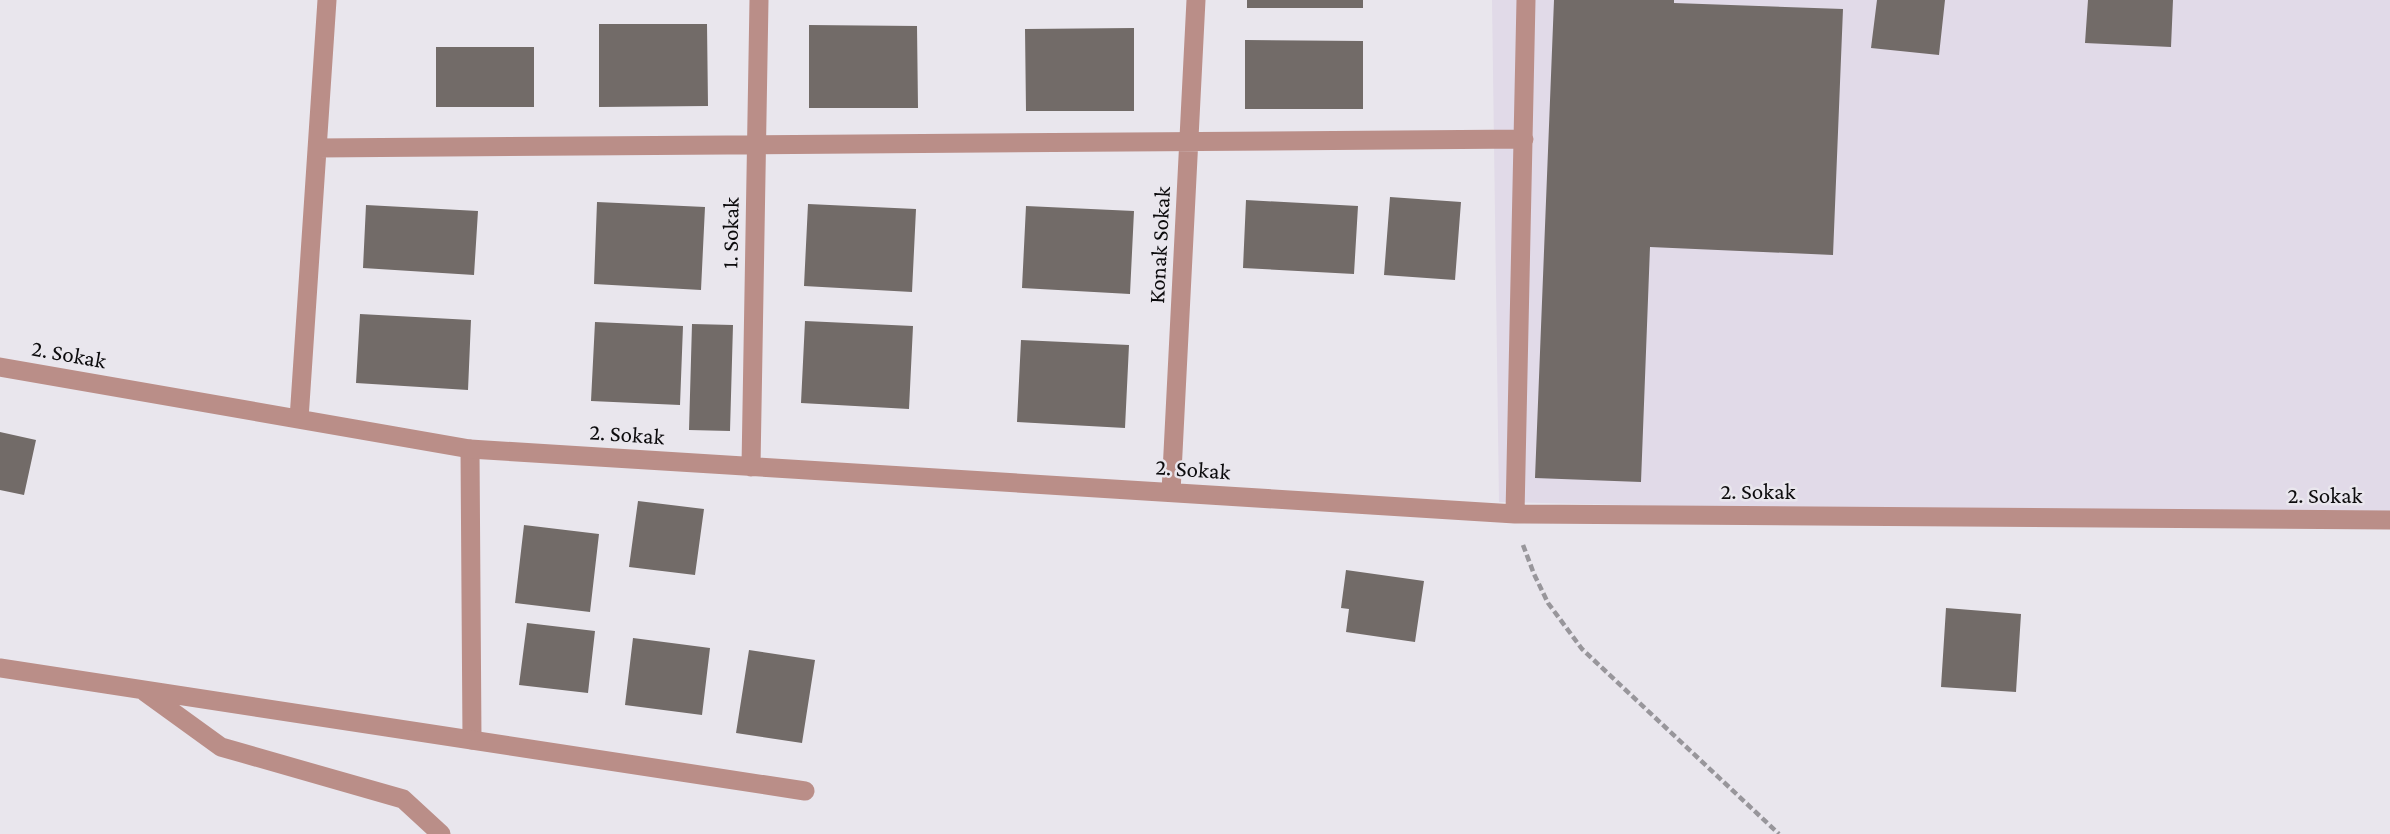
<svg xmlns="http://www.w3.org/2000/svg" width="2390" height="834" font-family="'Crimson Pro',serif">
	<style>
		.built { fill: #e1dae8 }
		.building { fill: #726b68 }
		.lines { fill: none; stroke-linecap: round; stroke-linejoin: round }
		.path { stroke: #98969b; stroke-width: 4.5; stroke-dasharray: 7 3.5; stroke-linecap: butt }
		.service { stroke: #ba8e88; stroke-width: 19 }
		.minor { stroke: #ba8e88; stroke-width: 19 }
		.labels { text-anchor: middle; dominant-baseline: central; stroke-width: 5; stroke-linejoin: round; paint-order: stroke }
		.street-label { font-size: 23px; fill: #0d0c0e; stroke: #e9e6ed }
	</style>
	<rect width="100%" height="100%" fill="#e9e6ed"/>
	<path class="built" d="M1492,0H2390V524L1499,502Z"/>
	<path class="building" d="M1247,0H1363V8H1247Z
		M1554,0H1674V3L1843,9L1833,255L1650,247L1641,482L1535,478Z
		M1877,0H1945L1939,55L1871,48Z
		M2088,0H2173L2171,47L2085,43Z
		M599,24H707L708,106L599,107Z
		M809,25L917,26L918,108H809Z
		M1134,28V111H1026L1025,29Z
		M1245,40L1363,41V109H1245Z
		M436,47H534V107H436Z
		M1390,197L1461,202L1455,280L1384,275Z
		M1246,200L1358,206L1354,274L1243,268Z
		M597,202L705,207L701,290L594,284Z
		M808,204L916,209L912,292L804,286Z
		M366,205L478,211L474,275L363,268Z
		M1026,206L1134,211L1130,294L1022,288Z
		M360,314L471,320L468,390L356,383Z
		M805,321L913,326L909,409L801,403Z
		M595,322L683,326L680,405L591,401Z
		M692,324L733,325L730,431L689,430Z
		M1021,340L1129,345L1125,428L1017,422Z
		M0,432L36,440L24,495L0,490Z
		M638,501L704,509L695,575L629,567Z
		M524,525L599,534L590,612L515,603Z
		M1346,570L1424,581L1415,642L1346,632L1349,609L1341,608Z
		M1946,608L2021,614L2016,692L1941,687Z
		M527,623L595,631L588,693L519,685Z
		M633,638L710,648L702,715L625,705Z
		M749,650L815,660L802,743L736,733Z"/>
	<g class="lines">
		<path class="path" d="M1523,545L1534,574L1548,603L1582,649L1779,834"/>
		<path class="service" d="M470,449L472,740"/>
		<path class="minor" d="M317,148L1524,139
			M0,367L470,449L1515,514L2390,520
			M299,419L327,0
			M751,467L759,0
			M1171,492L1196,0
			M1515,514L1526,0
			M0,668L805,791
			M145,692L221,747L403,799L441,834"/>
	</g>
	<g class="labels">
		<g class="street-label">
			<text transform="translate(730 233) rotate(-89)">1. Sokak</text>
			<text transform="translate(1159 245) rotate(-87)">Konak Sokak</text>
			<text transform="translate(69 354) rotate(10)">2. Sokak</text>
			<text transform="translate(627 434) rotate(4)">2. Sokak</text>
			<text transform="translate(1193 469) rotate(4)">2. Sokak</text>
			<text x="1758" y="491">2. Sokak</text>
			<text x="2325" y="495">2. Sokak</text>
		</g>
	</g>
</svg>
